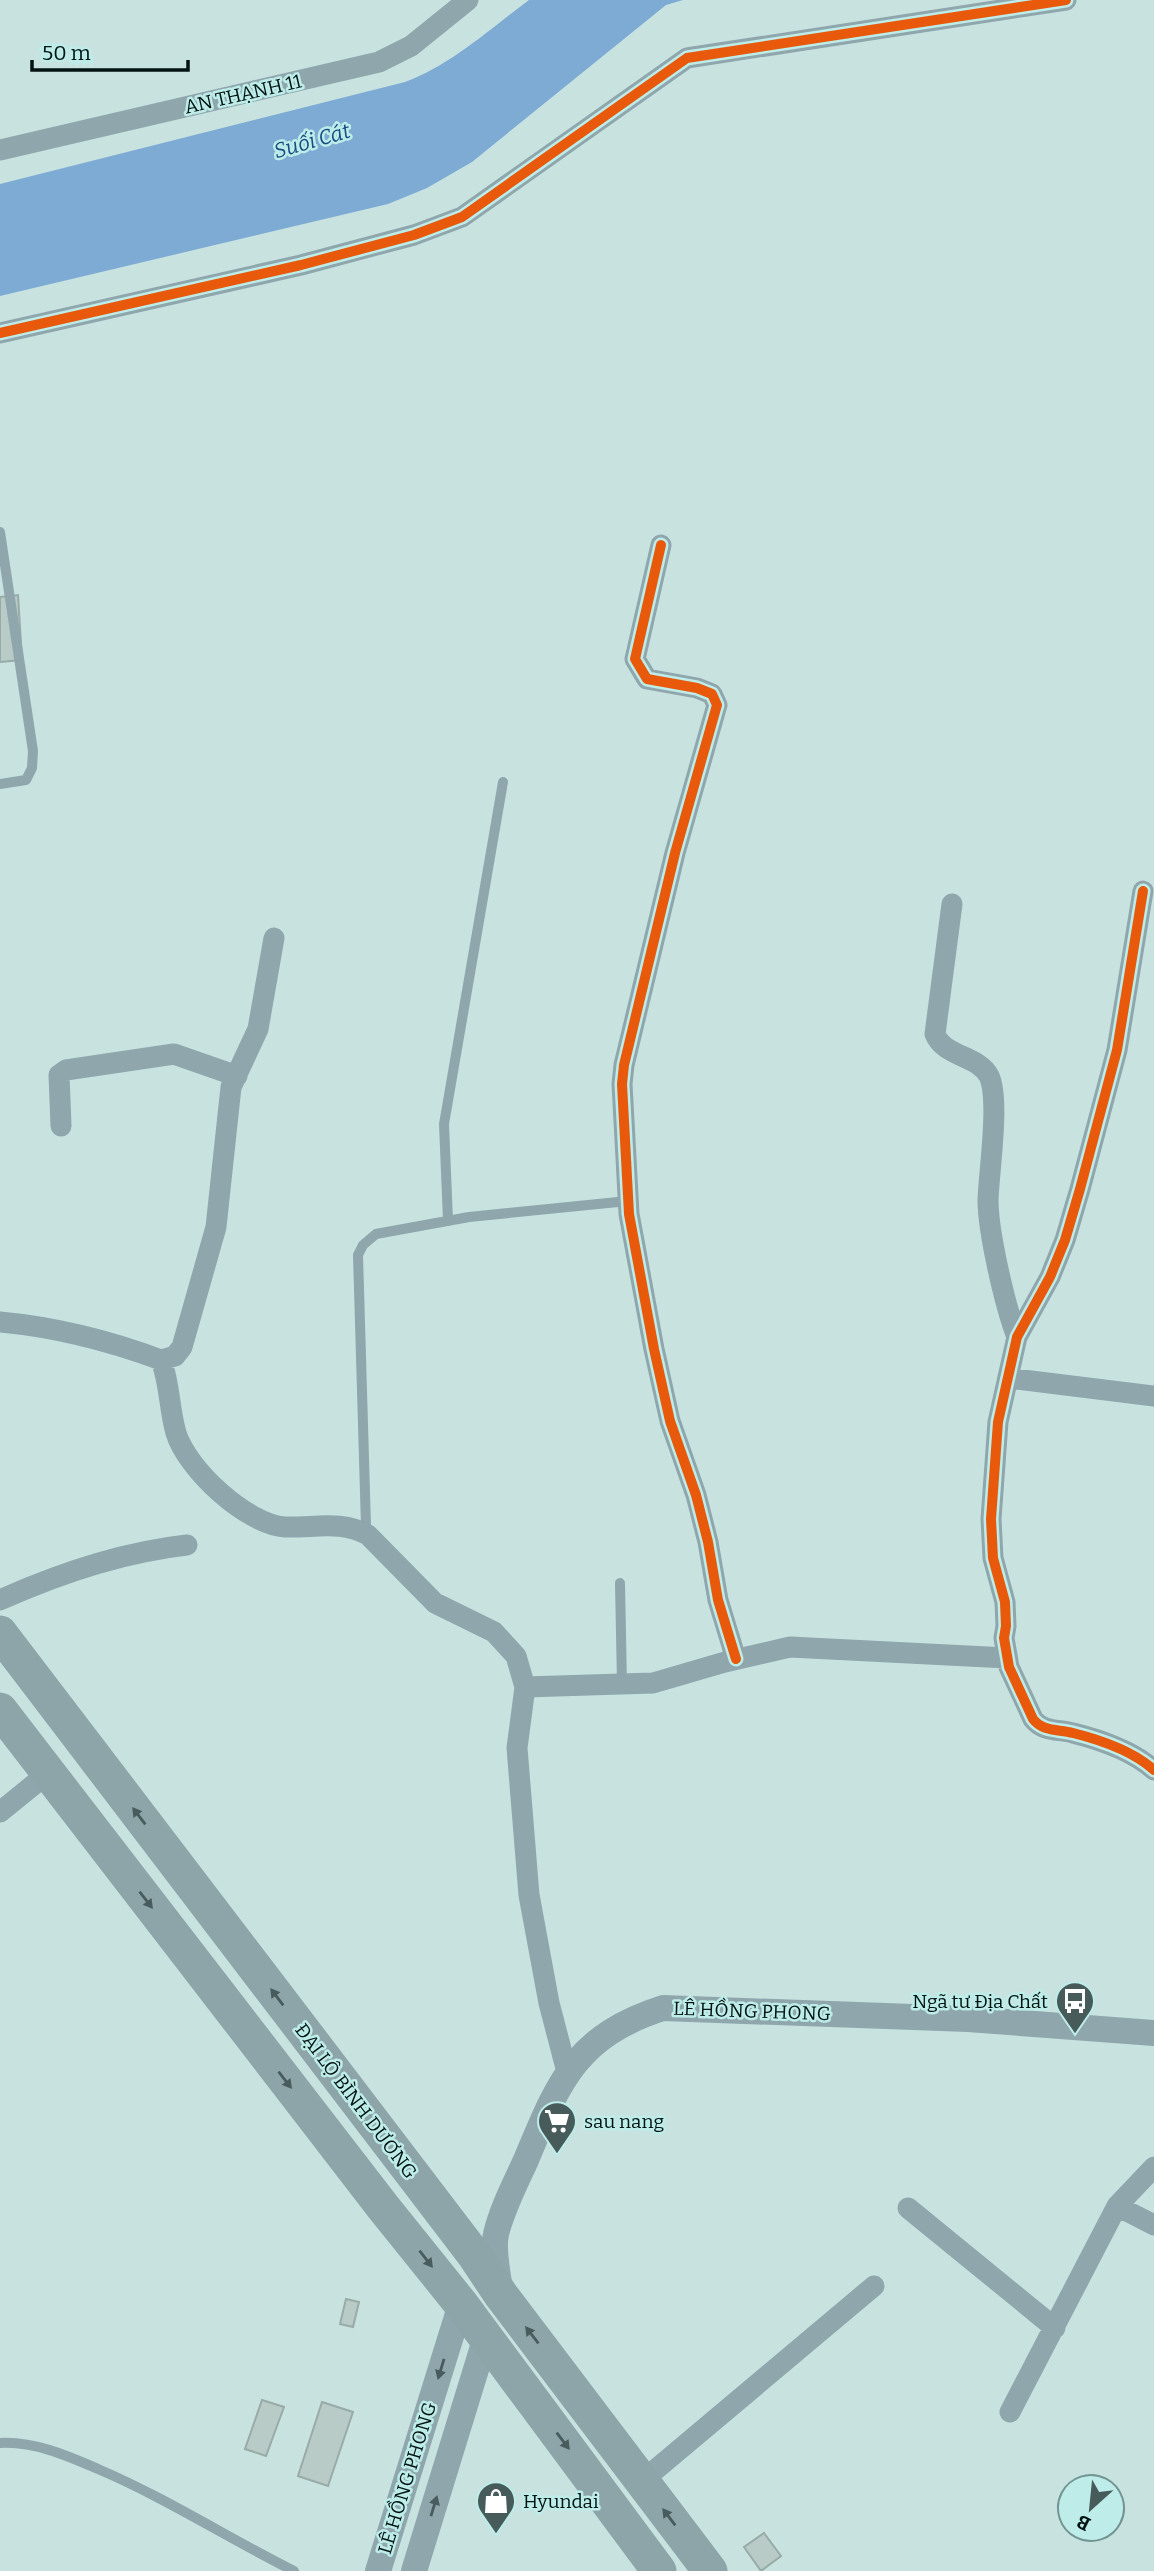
<svg xmlns="http://www.w3.org/2000/svg" width="1154" height="2571" font-family="Bitter,serif">
	<style>
		.water { fill: #7eabd3 }
		.building { fill: #b9cbc7; stroke: #98aba6; stroke-width: 2 }
		.lines { fill: none; stroke-linecap: round; stroke-linejoin: round }
		.service { stroke: #8ea6ac; stroke-width: 10 }
		.minor { stroke: #8ea6ac; stroke-width: 21 }
		.tertiary { stroke: #8ea6ac; stroke-width: 26 }
		.trunk { stroke: #8da5a9; stroke-width: 35 }
		.cycleway-casing { stroke: #bdece9; stroke-width: 15 }
		.cycleway { stroke: #e8590c; stroke-width: 10 }
		.oneway { fill: #485c5e }
		.oneway2 { fill: #485c5f }
		.labels { text-anchor: middle; dominant-baseline: central; stroke-width: 5; stroke-linejoin: round; paint-order: stroke }
		.street-label { font-size: 19px; fill: #021312; stroke: #bdece9 }
		.poi-label { font-size: 19px; fill: #021312; stroke: #bdece9; text-anchor: start }
		.water-label { font-size: 21px; font-style: italic; fill: #164e85; stroke: #bdece9 }
	</style>
	<rect width="100%" height="100%" fill="#c8e2e0"/>
	<path class="water" d="M529,0H683L666,5L472,162L427,188L388,204L0,296V184L405,82C451,65 490,29 529,0Z"/>
	<path class="building" d="M18,595L22,660L0,662V597Z
		M346,2299L359,2302L353,2327L340,2324Z
		M262,2400L284,2407L266,2456L245,2449Z
		M322,2402L353,2412L328,2486L298,2476Z
		M764,2533L781,2556L761,2571L744,2547Z"/>
	<g class="lines">
		<path class="service" d="M0,532L33,751L32,768L26,780L0,784
			M448,1221L444,1124L503,782
			M363,1533L366,1526L358,1255L363,1245L376,1234L469,1217L628,1201
			M620,1583L622,1684
			M0,2443C34,2441 68,2456 98,2469C166,2498 228,2538 294,2571"/>
		<path class="minor" d="M0,150L379,62L411,46L468,0
			M0,333L301,265L414,235L462,217L687,58L1066,0
			M661,545L635,659L647,679L697,688L712,694L717,705L675,853L624,1065L622,1084L629,1214L654,1349L670,1421L696,1495L708,1542L718,1600L736,1659
			M1143,891L1117,1050L1080,1189L1065,1240L1050,1277L1017,1337L998,1422L991,1519L993,1558L1005,1602L1006,1626L1004,1638L1009,1667L1033,1719C1043,1732 1058,1729 1073,1733C1101,1740 1133,1751 1154,1770
			M952,904L935,1034C944,1057 978,1055 989,1076C1000,1099 989,1171 988,1200C988,1232 1005,1306 1017,1337
			M61,1126L59,1075L66,1070L174,1054L237,1076
			M0,1322C54,1327 110,1341 161,1360C170,1383 169,1409 176,1433C187,1469 246,1524 285,1527C314,1528 342,1520 368,1535L435,1603L494,1632L504,1643L516,1656L525,1687
			M161,1360L175,1356L182,1347L216,1227L231,1087L258,1029L274,938
			M1008,1378L1154,1396
			M0,1600C58,1574 124,1552 187,1545
			M0,1812L48,1773
			M567,2072L549,2003L529,1895L517,1748L525,1687L653,1683L725,1662L790,1647L1007,1658
			M1117,2206L1154,2225
			M908,2208L1055,2328
			M1010,2412L1117,2206L1154,2167
			M642,2481L874,2286"/>
		<path class="tertiary" d="M500,2293C499,2276 492,2251 496,2234C502,2209 515,2184 526,2160C559,2081 576,2036 663,2008L968,2019L1154,2033
			M378,2571L461,2304
			M414,2571L486,2337"/>
		<path class="trunk" d="M0,1633L475,2256L501,2295L710,2571
			M0,1710L383,2207L461,2304L659,2571"/>
		<defs>
			<path id="cycleway" d="M0,333L301,265L414,235L462,217L687,58L1066,0
				M661,545L635,659L647,679L697,688L712,694L717,705L675,853L624,1065L622,1084L629,1214L654,1349L670,1421L696,1495L708,1542L718,1600L736,1659
				M1143,891L1117,1050L1080,1189L1065,1240L1050,1277L1017,1337L998,1422L991,1519L993,1558L1005,1602L1006,1626L1004,1638L1009,1667L1033,1719C1043,1732 1058,1729 1073,1733C1101,1740 1133,1751 1154,1770"/>
		</defs>
		<use href="#cycleway" class="cycleway-casing"/>
		<use href="#cycleway" class="cycleway"/>
	</g>
	<defs><path id="oneway-solid" d="M-6-.8H1V-3.2L6.5 0L1 3.2V.8H-6Z" transform="scale(1.75)"/></defs>
	<g class="oneway">
		<use href="#oneway-solid" transform="translate(139 1816) rotate(-127)"/>
		<use href="#oneway-solid" transform="translate(146 1900) rotate(52)"/>
		<use href="#oneway-solid" transform="translate(277 1997) rotate(-127)"/>
		<use href="#oneway-solid" transform="translate(285 2080) rotate(52)"/>
		<use href="#oneway-solid" transform="translate(426 2259) rotate(52)"/>
		<use href="#oneway-solid" transform="translate(532 2335) rotate(-128)"/>
		<use href="#oneway-solid" transform="translate(563 2441) rotate(53)"/>
		<use href="#oneway-solid" transform="translate(669 2517) rotate(-127)"/>
	</g>
	<g class="oneway2">
		<use href="#oneway-solid" transform="translate(441 2369) rotate(107)"/>
		<use href="#oneway-solid" transform="translate(434 2506) rotate(-73)"/>
	</g>
	<defs>
		<symbol id="bus-pin" viewBox="-11 -11 22 30"><path d="M0 17L-7.5 6A9.5 9.5 0 1 1 7.5 6Z" fill="#475b5a" stroke="#bdece9"/><path d="M-5-6H5V4H4V6H2V4H-2V6H-4V4H-5ZM-3.5-4V0h7V-4ZM-3.5 1.2v1.5H-2V1.2ZM2 1.2v1.5H3.5V1.2Z" fill="#fff"/></symbol>
		<symbol id="supermarket-pin" viewBox="-11 -11 22 30"><path d="M0 17L-7.5 6A9.5 9.5 0 1 1 7.5 6Z" fill="#475b5a" stroke="#bdece9"/><path d="M-6-5.5h2.5l.6 2H6L4.5 2H-2.5L-4.4-4H-6ZM-1.5 3.2a1.3 1.3 0 1 0 .1 0ZM3 3.2a1.3 1.3 0 1 0 .1 0Z" fill="#fff"/></symbol>
		<symbol id="shop-pin" viewBox="-11 -11 22 30"><path d="M0 17L-7.5 6A9.5 9.5 0 1 1 7.5 6Z" fill="#475b5a" stroke="#bdece9"/><path d="M-5-2.5h2.3a2.7 3.5 0 0 1 5.4 0H5L5.5 6h-11ZM-1.5-2.5h3a1.5 2.3 0 0 0-3 0Z" fill="#fff"/></symbol>
	</defs>
	<g fill-rule="evenodd">
		<use href="#bus-pin" x="1053" y="1979" width="44" height="60"/>
		<use href="#supermarket-pin" x="535" y="2099" width="44" height="60"/>
		<use href="#shop-pin" x="474" y="2479" width="44" height="60"/>
	</g>
	<g class="labels">
		<g class="street-label">
			<text transform="translate(243 94) rotate(-13)">AN THẠNH 11</text>
			<text transform="translate(752 2011) rotate(2)">LÊ HỒNG PHONG</text>
			<text transform="translate(356 2101) rotate(53)">ĐẠI LỘ BÌNH DƯƠNG</text>
			<text transform="translate(407 2478) rotate(-73)">LÊ HỒNG PHONG</text>
		</g>
		<g class="poi-label">
			<text x="1048" y="2001" text-anchor="end">Ngã tư Địa Chất</text>
			<text x="584" y="2121">sau nang</text>
			<text x="523" y="2501">Hyundai</text>
		</g>
		<g class="water-label">
			<text transform="translate(312 141) rotate(-16)">Suối Cát</text>
		</g>
	</g>
	<g transform="translate(1091 2508) rotate(207)"><circle r="33" fill="#bdece9" stroke="#729593" stroke-width="2"/>
	<path d="M0-5L12 26L0 18L-12 26Z" fill="#475b5a"/>
	<text y="-10" font-size="19" font-weight="bold" text-anchor="middle" fill="#021312">B</text>
	</g>
	<path d="M32 60v10h156v-10" fill="none" stroke="#021312" stroke-width="3.5"/>
	<text x="42" y="60" font-size="21" fill="#021312" stroke="#bdece9" stroke-width="5" paint-order="stroke">50 m</text>
</svg>
